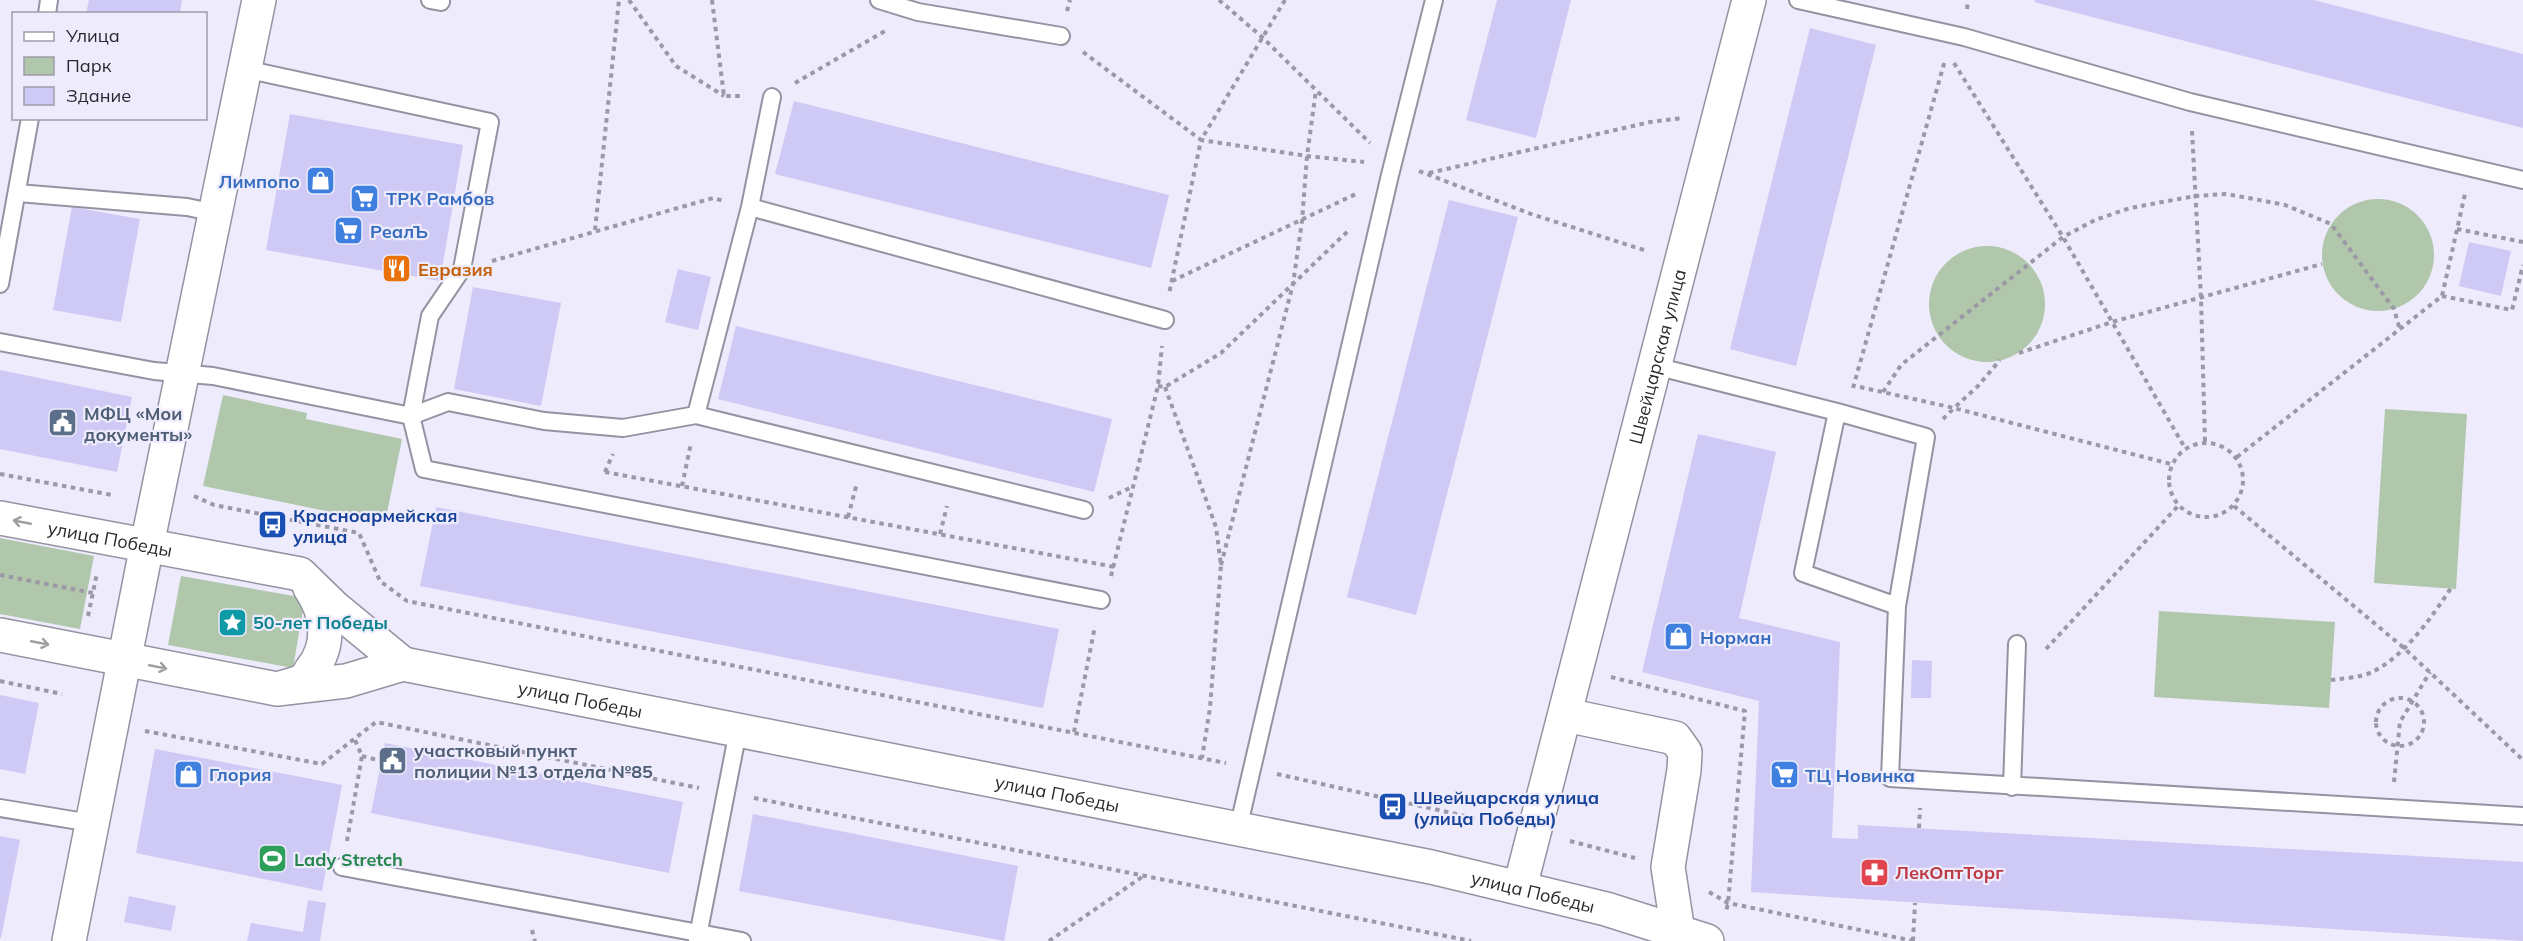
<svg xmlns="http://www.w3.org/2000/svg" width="2523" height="941" font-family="Mulish,sans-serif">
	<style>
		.green { fill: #b1c7ac }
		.building { fill: #cfc9f5 }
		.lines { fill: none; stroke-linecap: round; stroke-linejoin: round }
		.service-casing { stroke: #9493a1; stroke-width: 20 }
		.minor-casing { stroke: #9493a1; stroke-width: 36 }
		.tertiary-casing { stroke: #9493a1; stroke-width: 36 }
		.secondary-casing { stroke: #9493a1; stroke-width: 36 }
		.path { stroke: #9a99a5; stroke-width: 4; stroke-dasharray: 4.5 4.5; stroke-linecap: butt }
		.service { stroke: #fff; stroke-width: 16 }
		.minor { stroke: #fff; stroke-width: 33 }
		.tertiary { stroke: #fff; stroke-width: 33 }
		.secondary { stroke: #fff; stroke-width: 33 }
		.oneway { stroke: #9e9ea0 }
		.labels { text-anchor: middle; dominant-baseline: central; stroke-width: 4.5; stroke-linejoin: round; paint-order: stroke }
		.shop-label { font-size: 18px; font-weight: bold; fill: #366cbe; stroke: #edebfc; text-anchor: start }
		.food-label { font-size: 18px; font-weight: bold; fill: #c56008; stroke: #edebfc; text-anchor: start }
		.street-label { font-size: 18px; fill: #28282d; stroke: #edebfc }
		.service-label { font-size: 18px; font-weight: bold; fill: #4e5e75; stroke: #edebfc; text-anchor: start }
		.transit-label { font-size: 18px; font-weight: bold; fill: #164399; stroke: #edebfc; text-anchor: start }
		.culture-label { font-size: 18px; font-weight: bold; fill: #0d838f; stroke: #edebfc; text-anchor: start }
		.leisure-label { font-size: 18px; font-weight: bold; fill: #27864d; stroke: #edebfc; text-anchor: start }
		.health-label { font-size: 18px; font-weight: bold; fill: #be3a42; stroke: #edebfc; text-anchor: start }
	</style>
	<rect width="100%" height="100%" fill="#edebfc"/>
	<path class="green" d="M2322 255a56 56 0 1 1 112 0a56 56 0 1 1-112 0Z
		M1929 304a58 58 0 1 1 116 0a58 58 0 1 1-116 0Z
		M223,395L307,413L306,419L402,439L385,523L203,486Z
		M2385,409L2467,414L2456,589L2374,583Z
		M0,538L94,556L80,629L0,614Z
		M181,576L305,598L293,668L168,645Z
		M2159,611L2335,622L2329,708L2154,697Z"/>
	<path class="building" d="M89,0H182L180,14H86Z
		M1497,0H1571L1536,138L1466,120Z
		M2035,0H2314L2523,54V128L2034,2Z
		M1810,28L1876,45L1796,366L1730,349Z
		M794,101L1169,195L1151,268L775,174Z
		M290,114L463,145L440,281L266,250Z
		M1449,200L1518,217L1416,615L1347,597Z
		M72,207L140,219L121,322L53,310Z
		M2469,242L2511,251L2501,296L2459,286Z
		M678,269L711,277L698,330L665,322Z
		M473,287L561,303L541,406L454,389Z
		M736,326L1112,419L1094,492L718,399Z
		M0,370L132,397L117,472L0,449Z
		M1698,434L1776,452L1739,618L1840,642L1832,838L1858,839V825L2523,862V941L1751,892L1759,701L1642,672Z
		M436,507L1059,629L1043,708L420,586Z
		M1912,660L1932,661L1931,698H1911Z
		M0,695L39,703L25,774L0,769Z
		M385,743L683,802L669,873L371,813Z
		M155,749L342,785L322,891L136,853Z
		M753,814L1018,866L1004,941L739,891Z
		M0,836L20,840L1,938H0Z
		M129,896L176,906L171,931L124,922Z
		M308,900L326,903L320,941H247L251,923L303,932Z"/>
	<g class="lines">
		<defs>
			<path id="service" d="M430,0L441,2V0
				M879,0L918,12L1061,36
				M1798,0L1964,37L2190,102L2523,180
				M47,14L49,0
				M245,69L490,122L462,269L430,316L411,416L424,469L1101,600
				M18,193L187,207L216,213
				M750,207L1165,320
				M0,284L30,118
				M0,342L154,371L213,376L411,416L448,402L544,421L623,428L696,415L750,207L772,97
				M1655,366L1837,412L1926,437L1897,606L1890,778L2523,816
				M1837,412L1803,573L1897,606
				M696,415L1084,510
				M2012,787L2017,644
				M0,808L91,823
				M1238,829L1390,175L1434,0
				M342,867L742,941
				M697,941L738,731"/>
			<path id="minor" d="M1566,715L1675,738L1685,752L1684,770L1668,867L1678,932
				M69,941L147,545L259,0"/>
			<g id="tertiary">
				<path id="s1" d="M1520,887L1749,0"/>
			</g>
			<g id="secondary">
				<path id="s2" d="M0,518L300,574L335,608L403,664"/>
				<path id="s3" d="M0,635L277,689L346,681L403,664L1431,867L1606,909L1707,941"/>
				<path d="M284,687C290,685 297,684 302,681C306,679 309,674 311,670C332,645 327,613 310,588"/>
			</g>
		</defs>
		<use href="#service" class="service-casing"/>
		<use href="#minor" class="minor-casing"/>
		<use href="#tertiary" class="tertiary-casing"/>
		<use href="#secondary" class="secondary-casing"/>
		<path class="path" d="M629,0L676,66L724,96
			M712,0L724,96H743
			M1219,0L1262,37L1370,143
			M1285,0L1201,140L1307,156L1364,162
			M1967,9L1968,0
			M1067,11L1070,0
			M1083,52L1201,140L1169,294
			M1954,63L2063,237L2185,448
			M795,83L885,31
			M2192,131L2201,298L2205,442
			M1419,171L1531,214L1647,251
			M1429,173L1650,122L1683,118
			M2457,229L2523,242
			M595,230L619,0
			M492,261L713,198L724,201
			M1172,281L1358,193
			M2442,296L2512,310L2523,265
			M2019,353L2112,322L2322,264
			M1158,386L1165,387L1221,353L1348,231
			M1165,387L1216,527L1221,565L1210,708L1202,758
			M1860,387L1954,408L1978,386L2000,360
			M1853,388L1945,60
			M1883,392L1901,365L2063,237L2095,220L2130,208L2195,196L2226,194L2254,199L2285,205L2331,224L2394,309L2400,330
			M1943,419L1954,408L2171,464
			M2169 480a37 37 0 1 1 74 0a37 37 0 1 1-74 0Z
			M2237,457L2442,296L2465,194
			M605,472L1115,567
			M605,472L613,454
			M0,474L112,495
			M682,486L691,443
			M194,496L214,505L359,533L380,581L407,601L1226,763
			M1109,498L1132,487
			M2234,506L2404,648L2523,760
			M848,517L857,483
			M940,534L947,506
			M1221,565L1293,284L1302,221L1307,156L1316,90
			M0,575L93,593
			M1111,576L1158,386L1162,346
			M88,616L97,573
			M2046,649L2178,506
			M1611,677L1745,711L1728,903L1726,912
			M2331,680C2344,678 2360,678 2372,672C2404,657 2432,617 2451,588
			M0,681L62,694
			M2376 722a24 24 0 1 1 48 0a24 24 0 1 1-48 0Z
			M145,731L322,764L376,722L699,788
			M1074,732L1095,626
			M362,756L381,761
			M1277,774L1501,824
			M2394,782L2400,722L2430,672
			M754,798L1471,941
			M1919,828L1920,808
			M347,841L362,756L355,740
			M1570,841L1635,858
			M1709,892L1728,903L1914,941
			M532,930L535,941
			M1049,941L1142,877
			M1913,941L1915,903"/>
		<use href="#service" class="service"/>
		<use href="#minor" class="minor"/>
		<use href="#tertiary" class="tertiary"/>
		<use href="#secondary" class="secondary"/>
	</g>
	<defs><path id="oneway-shaft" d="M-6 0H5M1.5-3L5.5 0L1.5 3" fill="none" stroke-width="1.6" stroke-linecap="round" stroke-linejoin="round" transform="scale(1.5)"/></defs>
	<g class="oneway">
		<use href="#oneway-shaft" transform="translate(22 522) rotate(-169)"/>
		<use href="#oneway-shaft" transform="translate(40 643) rotate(11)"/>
		<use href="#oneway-shaft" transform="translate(158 667) rotate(11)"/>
	</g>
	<defs>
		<symbol id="shop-square" viewBox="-11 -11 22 22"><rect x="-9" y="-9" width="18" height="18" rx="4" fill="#3f7fe0" stroke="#edebfc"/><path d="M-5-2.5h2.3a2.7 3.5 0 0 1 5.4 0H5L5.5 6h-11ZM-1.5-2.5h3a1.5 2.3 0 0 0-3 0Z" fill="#fff"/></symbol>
		<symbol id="supermarket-square" viewBox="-11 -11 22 22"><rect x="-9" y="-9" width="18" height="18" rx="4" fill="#3f7fe0" stroke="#edebfc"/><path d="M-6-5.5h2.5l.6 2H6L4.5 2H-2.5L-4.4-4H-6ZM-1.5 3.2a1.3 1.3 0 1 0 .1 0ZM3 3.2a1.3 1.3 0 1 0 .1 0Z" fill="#fff"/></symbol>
		<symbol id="restaurant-square" viewBox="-11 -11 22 22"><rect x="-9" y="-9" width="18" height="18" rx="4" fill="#e8710a" stroke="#edebfc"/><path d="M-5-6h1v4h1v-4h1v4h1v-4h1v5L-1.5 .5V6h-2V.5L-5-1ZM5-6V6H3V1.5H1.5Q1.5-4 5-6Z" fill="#fff"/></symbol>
		<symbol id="civic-square" viewBox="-11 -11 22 22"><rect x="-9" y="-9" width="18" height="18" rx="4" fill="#5c6f8a" stroke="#edebfc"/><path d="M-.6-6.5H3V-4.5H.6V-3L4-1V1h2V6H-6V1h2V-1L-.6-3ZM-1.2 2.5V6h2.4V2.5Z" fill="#fff"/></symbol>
		<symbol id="bus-square" viewBox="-11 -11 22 22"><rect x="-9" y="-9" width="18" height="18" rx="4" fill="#1a4fb4" stroke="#edebfc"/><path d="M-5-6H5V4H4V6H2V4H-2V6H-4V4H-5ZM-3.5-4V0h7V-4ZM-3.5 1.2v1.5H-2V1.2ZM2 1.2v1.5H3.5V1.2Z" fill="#fff"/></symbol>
		<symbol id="sight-square" viewBox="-11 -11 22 22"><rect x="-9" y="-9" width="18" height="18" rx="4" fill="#0f9aa8" stroke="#edebfc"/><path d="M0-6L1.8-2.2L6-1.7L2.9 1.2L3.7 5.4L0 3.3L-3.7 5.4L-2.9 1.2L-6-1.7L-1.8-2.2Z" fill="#fff"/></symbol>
		<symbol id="stadium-square" viewBox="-11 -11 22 22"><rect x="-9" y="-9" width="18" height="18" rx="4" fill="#2e9e5b" stroke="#edebfc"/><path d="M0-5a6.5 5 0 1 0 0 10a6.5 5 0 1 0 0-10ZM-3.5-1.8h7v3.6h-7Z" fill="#fff"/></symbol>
		<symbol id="pharmacy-square" viewBox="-11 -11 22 22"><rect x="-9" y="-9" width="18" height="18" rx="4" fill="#e0444e" stroke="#edebfc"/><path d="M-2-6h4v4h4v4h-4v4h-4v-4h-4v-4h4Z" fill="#fff"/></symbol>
	</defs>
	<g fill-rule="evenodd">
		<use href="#shop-square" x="304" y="164" width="33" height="33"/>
		<use href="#supermarket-square" x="348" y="182" width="33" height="33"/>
		<use href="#supermarket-square" x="332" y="214" width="33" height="33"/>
		<use href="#restaurant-square" x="380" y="252" width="33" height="33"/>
		<use href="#civic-square" x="46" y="406" width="33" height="33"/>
		<use href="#bus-square" x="256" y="508" width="33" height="33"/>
		<use href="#sight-square" x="216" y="606" width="33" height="33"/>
		<use href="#shop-square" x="1662" y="620" width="33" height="33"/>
		<use href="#civic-square" x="376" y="744" width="33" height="33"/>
		<use href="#shop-square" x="172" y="758" width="33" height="33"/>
		<use href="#supermarket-square" x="1768" y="758" width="33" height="33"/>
		<use href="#bus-square" x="1376" y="790" width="33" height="33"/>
		<use href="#stadium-square" x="256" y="842" width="33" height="33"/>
		<use href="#pharmacy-square" x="1858" y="856" width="33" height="33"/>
	</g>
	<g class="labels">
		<g class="shop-label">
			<text x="300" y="181" text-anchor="end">Лимпопо</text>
			<text x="386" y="198">ТРК Рамбов</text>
			<text x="370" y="231">РеалЪ</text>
			<text x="1700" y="637">Норман</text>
			<text x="209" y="774">Глория</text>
			<text x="1805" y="775">ТЦ Новинка</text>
		</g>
		<g class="food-label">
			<text x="418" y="269">Евразия</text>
		</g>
		<g class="street-label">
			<text stroke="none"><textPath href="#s1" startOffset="548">Швейцарская улица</textPath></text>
			<text stroke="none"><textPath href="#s2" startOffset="112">улица Победы</textPath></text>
			<text stroke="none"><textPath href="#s3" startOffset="592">улица Победы</textPath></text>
			<text stroke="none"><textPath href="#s3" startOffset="1078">улица Победы</textPath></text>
			<text stroke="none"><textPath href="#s3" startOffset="1564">улица Победы</textPath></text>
		</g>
		<g class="service-label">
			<text x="84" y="413">МФЦ «Мои<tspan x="84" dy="21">документы»</tspan></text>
			<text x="414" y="750">участковый пункт<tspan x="414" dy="21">полиции №13 отдела №85</tspan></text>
		</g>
		<g class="transit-label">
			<text x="293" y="515">Красноармейская<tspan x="293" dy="21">улица</tspan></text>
			<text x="1413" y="797">Швейцарская улица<tspan x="1413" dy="21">(улица Победы)</tspan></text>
		</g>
		<g class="culture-label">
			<text x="253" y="622">50-лет Победы</text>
		</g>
		<g class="leisure-label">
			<text x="294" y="859">Lady Stretch</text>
		</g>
		<g class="health-label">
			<text x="1895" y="872">ЛекОптТорг</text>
		</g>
	</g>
	<rect x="12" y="12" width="195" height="108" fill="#edebfc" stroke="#9e9da9" stroke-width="1.5"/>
	<rect x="24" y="32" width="30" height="9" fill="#ffffff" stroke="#9e9da9" stroke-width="1.5"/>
	<text x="66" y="42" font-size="18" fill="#28282d">Улица</text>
	<rect x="24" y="57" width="30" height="18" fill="#b1c7ac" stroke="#9e9da9" stroke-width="1.5"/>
	<text x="66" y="72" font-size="18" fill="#28282d">Парк</text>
	<rect x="24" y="87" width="30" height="18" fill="#cfc9f5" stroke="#9e9da9" stroke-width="1.5"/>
	<text x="66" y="102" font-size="18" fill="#28282d">Здание</text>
</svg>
